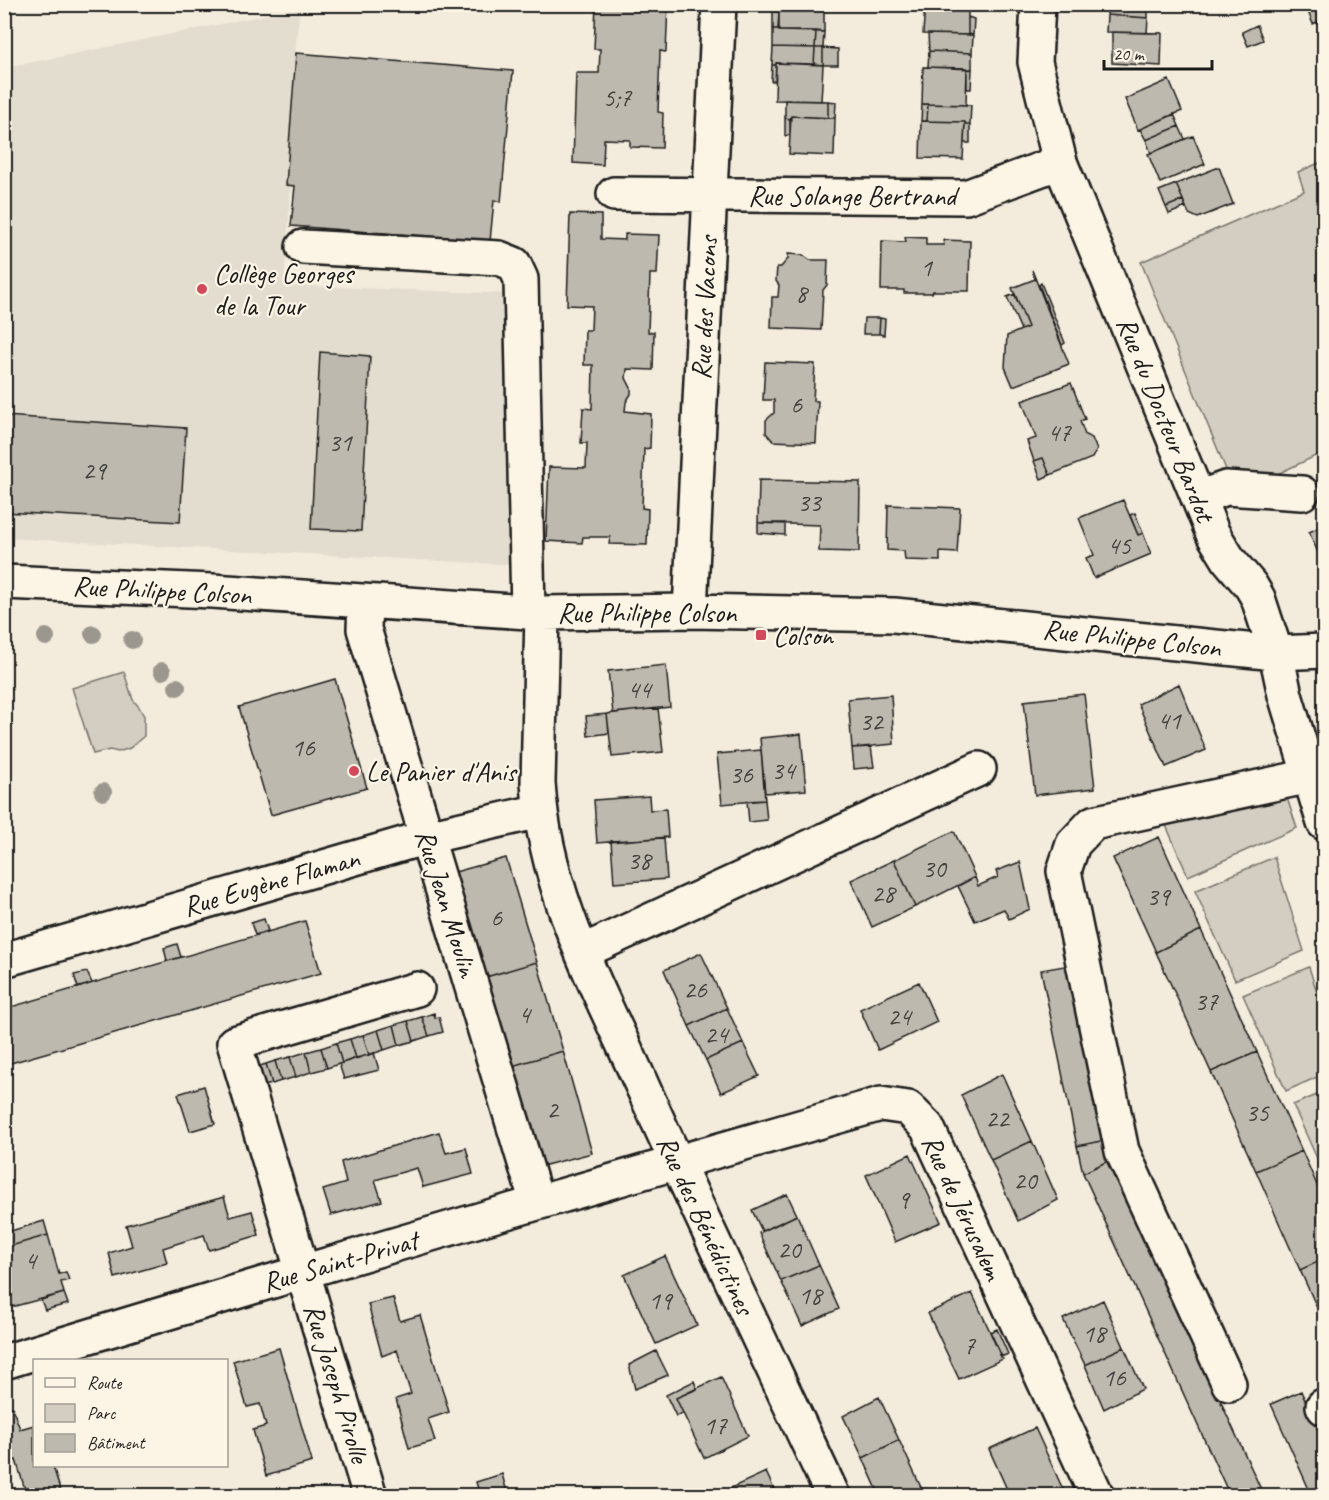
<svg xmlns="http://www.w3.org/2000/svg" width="1329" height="1500" font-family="Caveat,sans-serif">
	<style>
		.built { fill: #e3ddcf }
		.green { fill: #d3cec1; stroke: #78756e; stroke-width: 1.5 }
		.building { fill: #beb9ae; stroke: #1c1c1c; stroke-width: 1.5 }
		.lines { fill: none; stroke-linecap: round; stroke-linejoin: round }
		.minor-casing { stroke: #1c1c1c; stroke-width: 38 }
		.minor { stroke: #fcf5e5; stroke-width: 33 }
		.tree { fill: #9b978e }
		.poi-dot { fill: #d1495b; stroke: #fcf5e5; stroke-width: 2 }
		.labels { text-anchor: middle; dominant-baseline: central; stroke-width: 4.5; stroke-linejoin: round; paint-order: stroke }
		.number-label { font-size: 26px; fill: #444340 }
		.street-label { font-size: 28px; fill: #1c1c1c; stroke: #fcf5e5 }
		.poi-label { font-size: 28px; fill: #1c1c1c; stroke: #fcf5e5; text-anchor: start }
	</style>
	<rect width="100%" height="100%" fill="#f3ecdd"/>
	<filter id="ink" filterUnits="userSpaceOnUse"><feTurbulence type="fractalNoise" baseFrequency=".0167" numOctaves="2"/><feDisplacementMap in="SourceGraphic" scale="12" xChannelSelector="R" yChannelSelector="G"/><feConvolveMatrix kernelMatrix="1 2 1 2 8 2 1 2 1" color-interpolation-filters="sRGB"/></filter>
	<g filter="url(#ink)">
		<path class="built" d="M300,8L296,43L286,185H291L284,285L513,294L516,565L5,538L4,68Z"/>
		<path class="green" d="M1324,161V452L1271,477L1227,472L1141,262L1304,191L1298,172Z
			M124,672L133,700L139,707L144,716V736L130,748L118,752L110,750L93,754L72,688Z
			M1287,798L1297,828L1188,876L1165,823Z
			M1274,857L1304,951L1235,980L1195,891Z
			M1309,967L1324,1015V1074L1286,1091L1243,995Z
			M1324,1092V1174L1293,1105Z"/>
		<path class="building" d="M596,4H668L666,52L660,51L658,112L663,113L662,148L630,147V140L604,139L603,165L573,163L576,73H599L600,49H594Z
			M779,4H824V32L779,31Z
			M925,4H968V35L923,34Z
			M1108,4L1148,5V18L1107,15Z
			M1305,4H1324V19L1313,24Z
			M773,11L779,12L778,29H773Z
			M1107,15L1148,18L1147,33L1106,32Z
			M968,17L974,19L973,35L968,34Z
			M1324,19V36L1323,37L1317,22Z
			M1257,25L1263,40L1248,46L1242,32Z
			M773,29H778L779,31H816L815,48L773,47Z
			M816,31L824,32L823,48H815Z
			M1112,32L1162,33L1161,66L1112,63Z
			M928,34L973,35L972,53L929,51Z
			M773,47L815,48L814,64L776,63V65H772Z
			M815,48H823V65L814,64Z
			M823,48L838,49V65H823Z
			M929,51L972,53V69L928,67Z
			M296,53L513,71L501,202L494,200L490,241L291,226L295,186L286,185Z
			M776,63L823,65L821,101L775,100Z
			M772,65H776L775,81H771Z
			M923,67L967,68L966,105L922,104Z
			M972,69L971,89H967V70Z
			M1169,80L1182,111L1138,130L1125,99Z
			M785,100L828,101V118L791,116L790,119L785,118Z
			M828,101L836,102L835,118H828Z
			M922,104H928L927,121H921Z
			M928,104L971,105L970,124H965V122L927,121Z
			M1174,114L1179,126L1146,140L1140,129Z
			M791,116L835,118L834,156L789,154Z
			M785,118L790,119V135L785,136Z
			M921,121L965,122L963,159L920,158Z
			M965,124H970V143H964Z
			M1179,126L1185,139L1151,153L1146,140Z
			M1193,136L1205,164L1160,183L1148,154Z
			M1219,167L1233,204L1198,218L1189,214L1176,184Z
			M1176,184L1183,200L1166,207L1159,191Z
			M1183,200L1186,207L1169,214L1166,207Z
			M570,214L601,215V239L625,240V234L659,235L657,274H650L648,332H654L653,370L627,369L626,378L631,388V394L626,402L625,411L651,414L650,448L644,449L642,508L648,509L647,545L609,544L610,537H583L582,543L546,541L549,467L586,468L587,443H581L583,408L592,409L593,365H584L585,330H591L592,306L567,305Z
			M905,237L926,238V245H944L943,240L970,241L969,291H933L932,293H904V290H881L882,241L906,242Z
			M788,254L803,255L810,260H828L827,285L823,290L821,330L771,328L772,297H778L779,285L776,281L777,267H781L788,259Z
			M1032,270L1069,364L1013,386L1005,367L1007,336L1028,327L1012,288L1035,279Z
			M1041,283L1065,343L1062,345L1039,285Z
			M1015,294L1028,327L1021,330L1007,297Z
			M864,318H880L879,334H863Z
			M880,318L885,319L884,335L879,334Z
			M320,352L370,356L361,531L311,529Z
			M765,362L815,364L813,401H818L816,443L773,441L766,433V420L774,413V400H763Z
			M1071,383L1085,419L1080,421L1085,435L1092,438L1097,450L1092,458L1050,475L1043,458L1034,461L1027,441L1036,438L1022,401Z
			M4,416L186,428L180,522L4,512Z
			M1043,458L1050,475L1041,479L1034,461Z
			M759,480L860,482L859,552L819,551L820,525L758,523Z
			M1123,500L1138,535L1143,533L1151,554L1094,578L1086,558L1094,555L1079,518Z
			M888,505L960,508L957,553L940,552V561L905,560L904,551L887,550Z
			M1135,513L1143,533L1138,535L1130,515Z
			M758,523H785V535L758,533Z
			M1324,525V566L1309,532Z
			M666,665L670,707L613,713L608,671Z
			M335,679L367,788L271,815L239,707Z
			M1179,684L1206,750L1166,767L1138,704Z
			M1084,694L1095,788L1035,795L1024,701Z
			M891,695L894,744L852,748L848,699Z
			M658,708L663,752L612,757L607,714Z
			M607,714L609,733L588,736L586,716Z
			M801,734L806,790L765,793L760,738Z
			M871,747L874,767L854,769L852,748Z
			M761,750L765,800L722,804L717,754Z
			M649,796L650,810L666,809L668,837L597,843L594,800Z
			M765,800L767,820L749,822L747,801Z
			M954,831L975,877L915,907L894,860Z
			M1159,837L1201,930L1156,952L1113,858Z
			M664,838L667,879L614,883L611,841Z
			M506,858L537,962L486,977L455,872Z
			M894,860L915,907L872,927L851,880Z
			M1020,862L1030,909L1009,919L1004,909L975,921L958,886L975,877L978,886L998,877L996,871Z
			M264,919L268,931L255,935L251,923Z
			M305,921L321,973L4,1065V1009Z
			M1201,930L1257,1052L1211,1072L1156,952Z
			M177,944L181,957L167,961L164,948Z
			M701,953L727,1008L689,1026L664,970Z
			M537,962L563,1051L512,1066L486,977Z
			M1070,965L1106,1140L1077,1146L1041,970Z
			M87,972L92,983L78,988L74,975Z
			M919,982L937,1022L878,1050L860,1009Z
			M727,1008L743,1043L706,1060L689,1026Z
			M434,1013L435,1018L439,1017L443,1032L429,1036L422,1017Z
			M422,1017L429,1036L414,1041L408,1021Z
			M408,1021L414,1041L399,1045L394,1025Z
			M394,1025L399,1045L384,1050L378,1030Z
			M378,1030L384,1050L369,1055L363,1035Z
			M363,1035L369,1055L356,1058L350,1039Z
			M350,1039L356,1058L342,1063L336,1043Z
			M336,1043L342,1063L327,1068L321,1048Z
			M743,1043L759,1076L721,1093L706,1060Z
			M321,1048L327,1068L311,1072L306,1052Z
			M563,1051L592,1153L542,1166L512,1066Z
			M306,1052L311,1072L296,1077L290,1057Z
			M1257,1052L1302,1151L1256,1171L1211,1072Z
			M374,1053L379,1070L344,1079L339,1064Z
			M290,1057L296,1077L281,1081L275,1061Z
			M275,1061L281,1081L272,1084L266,1064Z
			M266,1064L272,1084L264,1086L257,1067Z
			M1002,1074L1032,1141L991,1160L961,1095Z
			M204,1086L215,1124L190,1131L178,1094Z
			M439,1132L446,1153L466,1148L473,1174L423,1187L417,1168L375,1180L382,1201L331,1215L323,1190L346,1183L341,1162Z
			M1106,1140L1110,1160L1083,1173L1077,1146Z
			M1032,1141L1058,1200L1018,1221L991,1160Z
			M1302,1151L1324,1201V1259L1300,1270L1256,1171Z
			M910,1154L941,1222L895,1242L866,1175Z
			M1110,1160L1264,1496H1230L1083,1173Z
			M787,1194L797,1215L762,1231L752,1210Z
			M224,1197L230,1217L252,1211L259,1235L209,1250L204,1235L163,1248L167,1263L115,1278L109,1253L132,1246L126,1225Z
			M797,1215L819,1265L781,1281L759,1233Z
			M44,1221L48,1235L4,1248V1233Z
			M48,1235L59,1274L66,1272L69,1280L61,1282L64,1293L4,1309V1248Z
			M665,1256L697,1325L656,1344L624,1275Z
			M1324,1259V1323L1300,1270Z
			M819,1265L839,1309L802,1326L781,1281Z
			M64,1293L68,1304L45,1310L41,1300Z
			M972,1293L1003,1359L959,1379L928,1313Z
			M393,1298L400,1321L420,1315L449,1412L428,1419L435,1441L409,1448L396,1399L411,1394L397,1350L382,1356L368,1304Z
			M1103,1300L1124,1347L1085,1365L1063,1319Z
			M997,1329L1008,1354L1001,1357L990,1332Z
			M1124,1347L1143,1389L1104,1409L1085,1365Z
			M279,1348L312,1462L266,1476L253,1430L266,1426L260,1404L247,1407L233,1361Z
			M656,1351L668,1375L635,1389L629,1365Z
			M721,1377L748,1436L704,1458L676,1398Z
			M694,1381L697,1389L676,1398L683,1413L676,1416L666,1395Z
			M1301,1391L1324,1444V1496H1312L1271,1404Z
			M879,1397L899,1440L863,1458L843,1416Z
			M12,1407L20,1429L34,1425V1466H53L62,1496H27L16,1460L4,1464V1409Z
			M1035,1428L1066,1496H1010L989,1449Z
			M899,1440L925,1496H880L863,1458Z
			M766,1472L777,1496H724L722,1492Z
			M502,1474L508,1496H480L476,1482Z
			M1185,1489L1188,1496H1170Z
			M528,1490L530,1496H511Z"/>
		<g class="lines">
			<defs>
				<path id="minor" d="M1038,4L1035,62L1060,162L1213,534L1229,560L1251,586L1258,598L1276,653L1285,695L1324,823
					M614,194L966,197L1060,162
					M303,247L499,258L514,264L521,279L528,612
					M1198,498L1226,488L1302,493
					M4,582L212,591L542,613L690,611L894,615L1276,653L1324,651
					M365,602L364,629L537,1203
					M690,611L719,4
					M542,613L538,783C545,891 596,984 640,1081C702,1220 768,1357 833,1496
					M582,952L979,769
					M4,960L427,837L540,811
					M4,1362C296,1273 588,1187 881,1104L908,1108L927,1127L1097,1496
					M1229,1384L1122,1151L1064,871L1073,844L1093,823L1310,776
					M1323,1406L1324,1408
					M370,1496L234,1043L417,989"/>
			</defs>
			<use href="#minor" class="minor-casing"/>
			<use href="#minor" class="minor"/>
		</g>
		<g class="tree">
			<circle cx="93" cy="634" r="9"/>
			<circle cx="46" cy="637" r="9"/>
			<circle cx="132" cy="640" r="9"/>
			<circle cx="162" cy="671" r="9"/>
			<circle cx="177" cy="687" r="9"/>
			<circle cx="103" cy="792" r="9"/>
		</g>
	</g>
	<g class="poi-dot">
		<circle cx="202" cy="289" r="6"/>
		<rect x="755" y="629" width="12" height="12" rx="3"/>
		<circle cx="354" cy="771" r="6"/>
	</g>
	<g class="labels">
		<g class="number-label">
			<text x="617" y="97">5;7</text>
			<text x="926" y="267">1</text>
			<text x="801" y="293">8</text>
			<text x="796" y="404">6</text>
			<text x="1059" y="432">47</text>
			<text x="340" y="442">31</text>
			<text x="94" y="470">29</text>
			<text x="809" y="502">33</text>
			<text x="1119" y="545">45</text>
			<text x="639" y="689">44</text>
			<text x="1169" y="720">41</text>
			<text x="871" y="721">32</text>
			<text x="303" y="747">16</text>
			<text x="783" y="770">34</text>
			<text x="741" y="774">36</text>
			<text x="639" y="860">38</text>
			<text x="934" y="868">30</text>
			<text x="883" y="893">28</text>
			<text x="1158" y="896">39</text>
			<text x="496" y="917">6</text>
			<text x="695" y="989">26</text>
			<text x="1206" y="1001">37</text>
			<text x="524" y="1014">4</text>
			<text x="899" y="1016">24</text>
			<text x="716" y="1034">24</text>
			<text x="552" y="1109">2</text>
			<text x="1257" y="1112">35</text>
			<text x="997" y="1118">22</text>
			<text x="1025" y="1180">20</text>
			<text x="903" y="1199">9</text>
			<text x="789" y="1249">20</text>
			<text x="30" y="1260">4</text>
			<text x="810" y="1295">18</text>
			<text x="660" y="1300">19</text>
			<text x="1094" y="1333">18</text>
			<text x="969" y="1345">7</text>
			<text x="1114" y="1377">16</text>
			<text x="715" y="1425">17</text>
		</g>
		<g class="street-label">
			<text x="852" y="195">Rue Solange Bertrand</text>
			<text transform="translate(704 308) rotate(-87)">Rue des Vacons</text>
			<text transform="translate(1166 419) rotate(68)">Rue du Docteur Bardot</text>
			<text transform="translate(162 590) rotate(3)">Rue Philippe Colson</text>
			<text x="647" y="612">Rue Philippe Colson</text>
			<text transform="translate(1132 638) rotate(6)">Rue Philippe Colson</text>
			<text transform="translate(271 882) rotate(-16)">Rue Eugène Flaman</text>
			<text transform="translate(447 903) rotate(73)">Rue Jean Moulin</text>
			<text transform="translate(963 1207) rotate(65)">Rue de Jérusalem</text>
			<text transform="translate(706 1225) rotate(65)">Rue des Bénédictines</text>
			<text transform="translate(340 1261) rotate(-16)">Rue Saint-Privat</text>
			<text transform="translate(337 1383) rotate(73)">Rue Joseph Pirolle</text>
		</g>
		<g class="poi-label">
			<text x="214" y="273">Collège Georges<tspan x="214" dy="32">de la Tour</tspan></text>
			<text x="773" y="635">Colson</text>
			<text x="366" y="771">Le Panier d'Anis</text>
		</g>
	</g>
	<rect width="1329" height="1500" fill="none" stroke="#fcf5e5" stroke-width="24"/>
	<rect x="12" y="12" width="1305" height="1476" fill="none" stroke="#1c1c1c" stroke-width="2" filter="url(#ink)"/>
	<rect x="33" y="1359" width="195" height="108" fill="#fcf5e5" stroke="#a29e95" stroke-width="1.5"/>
	<rect x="45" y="1378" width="30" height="9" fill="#fcf5e5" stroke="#a29e95" stroke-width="1.5"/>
	<text x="87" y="1389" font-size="18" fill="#1c1c1c">Route</text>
	<rect x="45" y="1404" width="30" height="18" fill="#d3cec1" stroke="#a29e95" stroke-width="1.5"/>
	<text x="87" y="1419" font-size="18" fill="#1c1c1c">Parc</text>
	<rect x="45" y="1434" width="30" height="18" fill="#beb9ae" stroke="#a29e95" stroke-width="1.5"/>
	<text x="87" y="1449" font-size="18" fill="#1c1c1c">Bâtiment</text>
	<path d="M1104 60v9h108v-9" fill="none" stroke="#1c1c1c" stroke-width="3"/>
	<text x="1113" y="60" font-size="18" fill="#1c1c1c" stroke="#fcf5e5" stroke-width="4.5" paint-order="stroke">20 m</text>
</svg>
